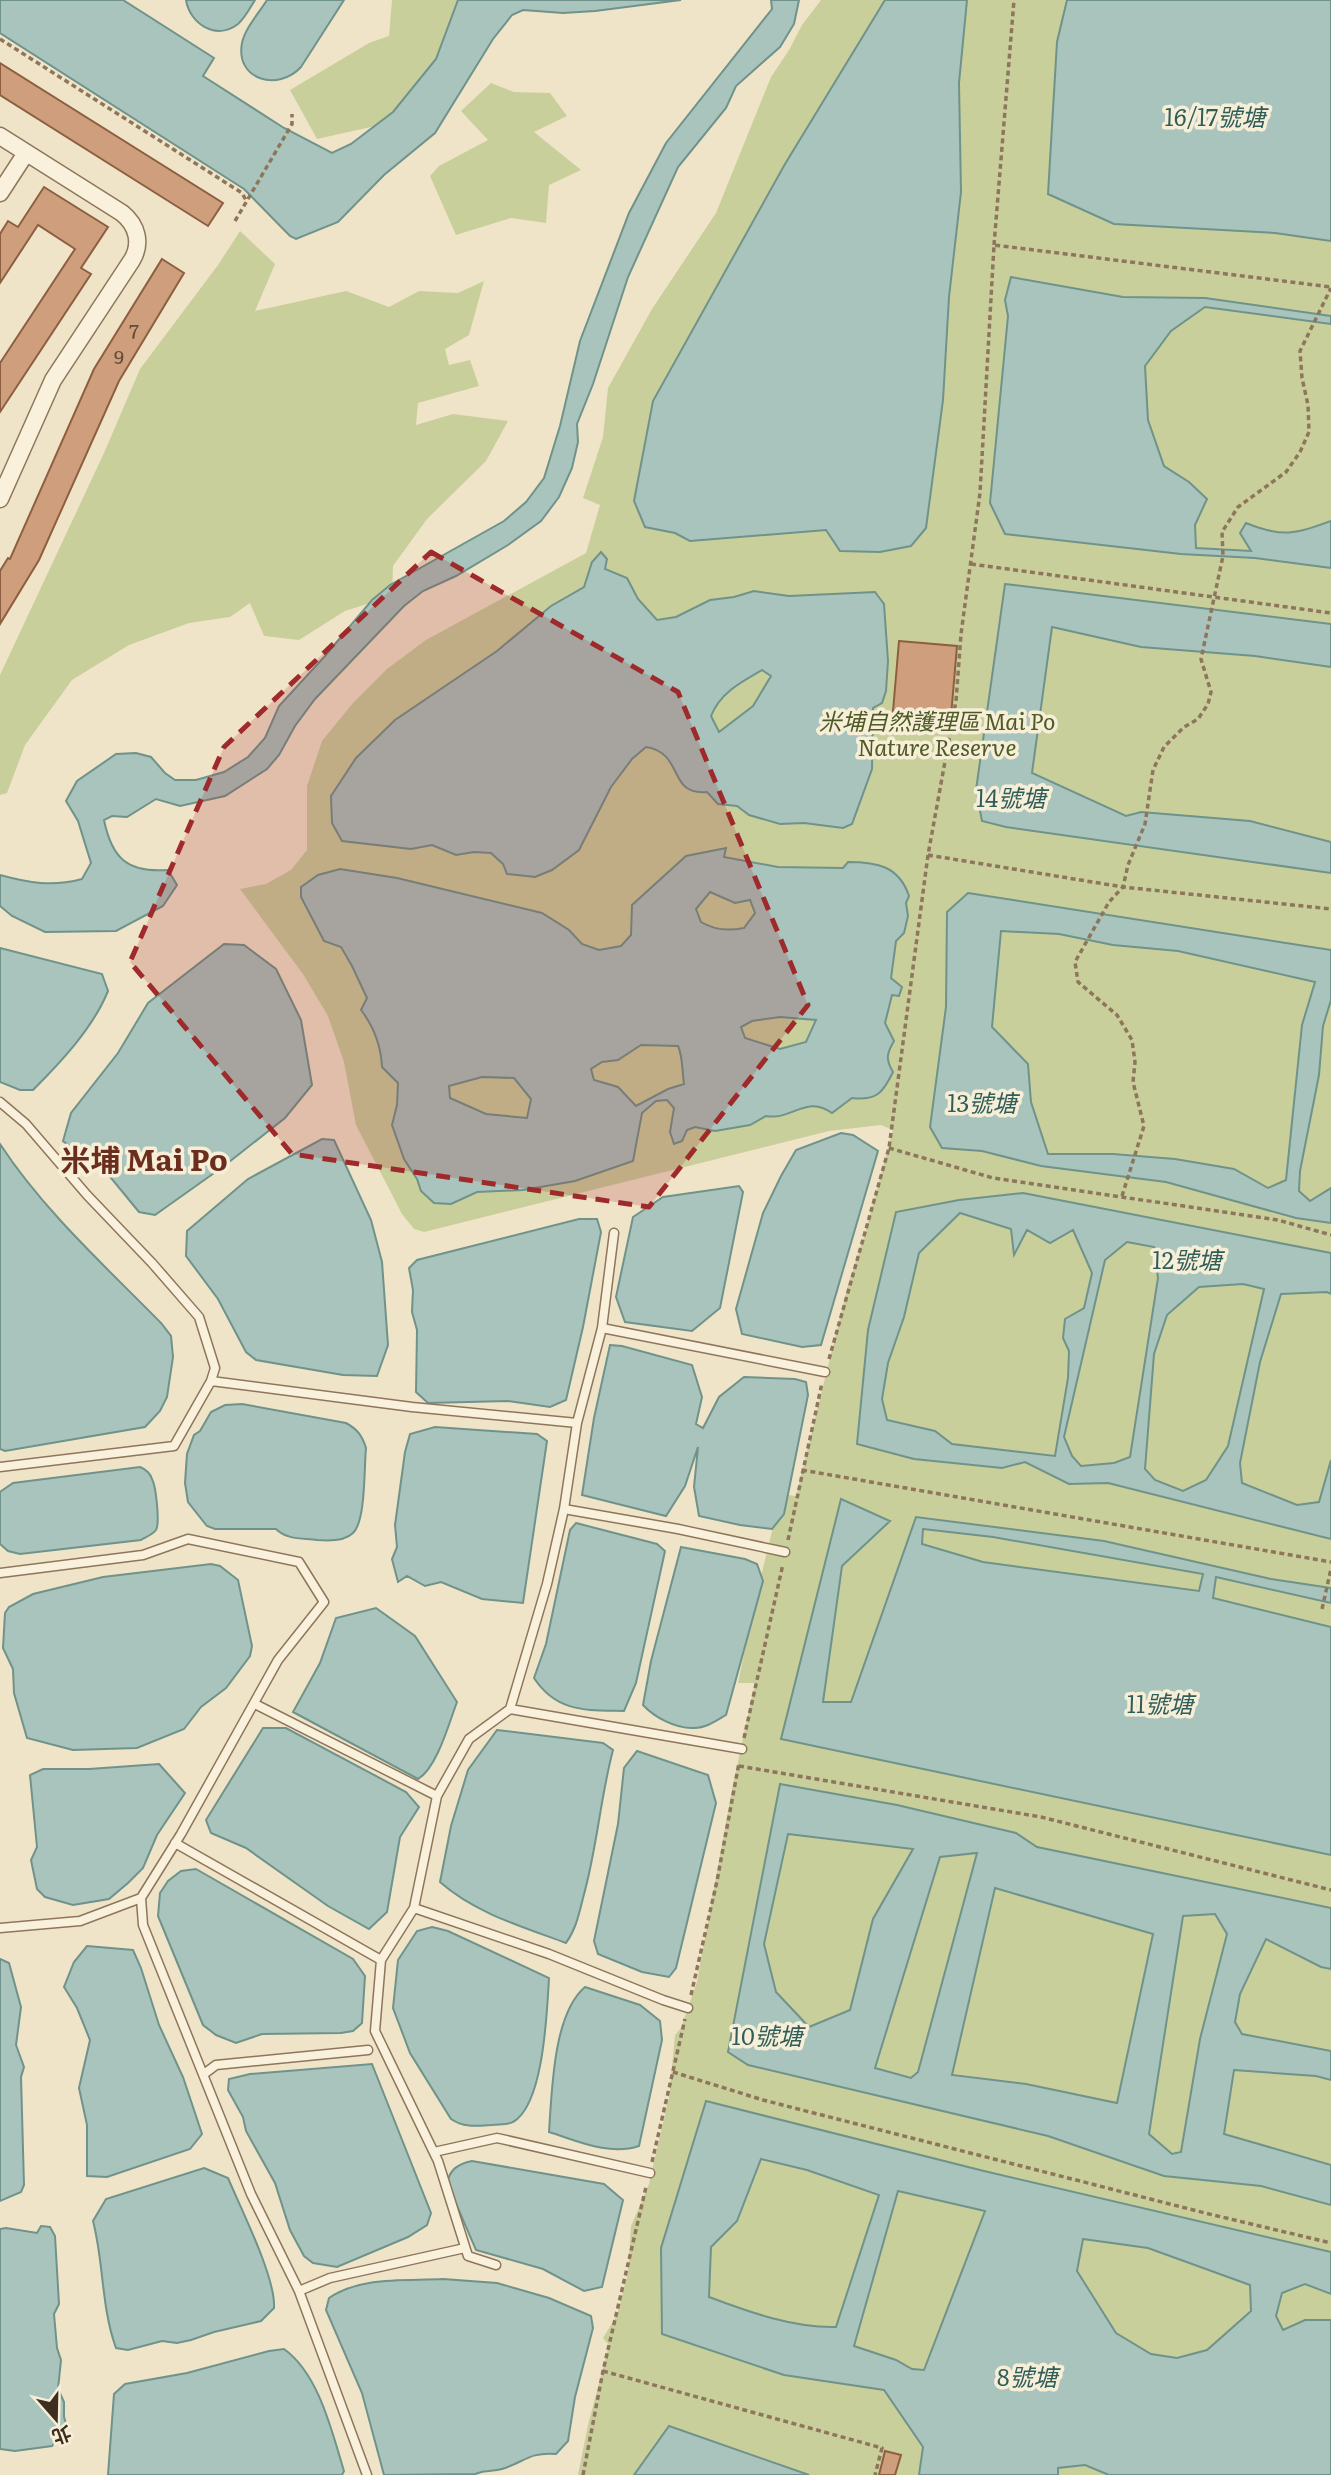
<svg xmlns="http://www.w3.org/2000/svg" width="1331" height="2475" font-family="Literata,'Noto Sans TC',serif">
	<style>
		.green { fill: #c9cf9b }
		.water { fill: #a9c4bc; stroke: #6f938a; stroke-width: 2; fill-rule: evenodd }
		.building { fill: #cf9f7d; stroke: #8d5f41; stroke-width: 2 }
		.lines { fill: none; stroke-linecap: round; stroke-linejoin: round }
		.lane-casing { stroke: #8d765c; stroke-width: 11 }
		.street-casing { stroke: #8d765c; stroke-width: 19 }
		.path { stroke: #8d765c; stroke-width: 3.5; stroke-dasharray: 5 3.5; stroke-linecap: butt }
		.lane { stroke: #faf1dc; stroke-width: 8 }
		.street { stroke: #faf1dc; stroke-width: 16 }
		.marked { fill: #9e2a2b; fill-opacity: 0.2; stroke: #9e2a2b; stroke-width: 5; stroke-dasharray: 14 9; stroke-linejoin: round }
		.labels { text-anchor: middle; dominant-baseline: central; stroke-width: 7; stroke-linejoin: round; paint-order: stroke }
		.number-label { font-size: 19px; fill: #624a37 }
		.park-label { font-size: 23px; font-style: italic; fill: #4d5a26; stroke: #f7eed8 }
		.water-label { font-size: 24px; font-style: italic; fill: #2f5d5a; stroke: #f7eed8 }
		.district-label { font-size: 30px; font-weight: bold; fill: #6b2e1e; stroke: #f7eed8 }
	</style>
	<rect width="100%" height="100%" fill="#f0e4c8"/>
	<path class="green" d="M392,0H474L425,115L317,139L290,90L369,43L389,36Z
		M821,0H1331V2475H578L588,2425L609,2345L603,2338L617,2315L628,2273L631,2226L649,2184L669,2097L675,2035L681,2028L697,1982L732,1789L755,1683H738L755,1601L781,1494L796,1496L848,1285L865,1233L893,1130L881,1125L829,1131L424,1232L414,1229L402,1214L356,1125L344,1062L328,1016L303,974L240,889L266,884L291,870L307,850V786L322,741L353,703L387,669L426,640L586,553L600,505L583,498L603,437L608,388L652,309L716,213L771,77L789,50L802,25Z
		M491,83L514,92L550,93L567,116L534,132L581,170L549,185L546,223L511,218L456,235L430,176L439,166L488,140L461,111Z
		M240,231L275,264L255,311L346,291L389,307L419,291L458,293L484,281L469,335L445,349L449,365L470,360L479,386L418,403L416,425L453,414L508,421L486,461L427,519L393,566L392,596L345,611L299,640L264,636L250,603L230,617L189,623L129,645L72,680L25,745L7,793L0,795V675L104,453L140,369L218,265Z"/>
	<path class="water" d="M0,0H123L214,58L203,76L284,128L332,153L351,144L393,112L436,59L458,0H681L595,11L563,13L523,10L512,15L493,39L435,133L384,175L338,222L296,239L290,236L244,189L0,33Z
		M186,0H255C250,8 245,18 238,24C216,41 190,24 186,0Z
		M267,0H344L301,67C278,92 235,80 242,43C245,28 259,13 267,0Z
		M771,0H799L794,24L780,47L736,86L726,108L678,167L628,277L593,384L577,424L578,442L572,468L559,497L541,521L508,545L456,576L423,591L404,606L315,699L295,726L279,755L267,769L225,796L180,806L156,799L127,817L112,816L104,820C112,859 128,873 168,870L177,885L163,906L116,931L45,932L12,916L0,906V875C29,883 52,887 82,879L91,863L78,821L66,801L77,781L116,754L136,753L151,757L165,773L175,780H196L224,772L248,757L265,738L279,706L325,656L372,600L390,585L504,521L526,502L544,478L560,426L580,341L629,213L666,143L772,9Z
		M885,0H967L959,83L961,192L949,297L943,400L926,528L911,546L880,552L840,551L826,530L690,541L675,533L645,527L634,501L653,401L785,164Z
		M1067,0H1331V241L1275,233L1114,224L1048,194L1057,42Z
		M1011,277L1123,297L1205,298L1331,316V324L1205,307L1171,331L1145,366L1148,420L1164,466L1189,482L1207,499L1195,525L1196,548L1251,551L1240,533L1246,523C1283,538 1295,534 1331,521V568L1255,558L1181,554L1005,534L990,503L1008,316L1005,300Z
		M601,552L607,559L605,569L627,578L638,599L657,620L676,617L710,600L734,597L754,591L789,596L875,592L884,604L888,661L886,691L882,703L873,708L872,769L852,824L843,828L804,823L780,824L749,815L737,806L718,804L707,792C667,796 685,753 646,747L632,759L611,787L579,850L552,870L535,877L507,874L503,864L491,853L474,852L456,855L432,845L411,849L342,841L332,823L331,796L356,758L395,720L497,651L551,606L584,587L592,562ZM762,670L771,676L753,706L719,732L711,716C720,693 741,682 762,670Z
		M1005,584L1331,624V667L1255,656L1141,647L1052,627L1032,773L1126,816L1141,812L1250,821L1331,842V873L1006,827L982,821L976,790Z
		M726,848L724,857L778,867L843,868L848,862C877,862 899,866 909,896L906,903L908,916L904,933L896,941L891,978L902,987L899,996L892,995L885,1023L894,1041C887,1053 885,1059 893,1072C883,1093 876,1101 852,1098L832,1113C806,1094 792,1121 766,1116L750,1125L715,1131L695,1127L687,1130L682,1141L674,1144L670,1132L674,1108L667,1100L656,1101L642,1113L633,1161L575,1181L523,1190L477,1192L451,1204L434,1203L421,1191L417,1179L404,1159L392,1125L397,1105L398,1083L382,1067C381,1046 374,1027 361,1010L367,998L352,966L341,947L324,941L301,897V887L318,875L340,869L397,878L542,913L569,930L582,944L599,950L621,946L631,935L632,905L686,856ZM710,892L735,903L750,900L755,913L744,928C729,931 714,930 701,922L696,909ZM780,1017L816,1020L806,1042L780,1049L745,1038L741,1027L752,1021ZM641,1045L678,1046C683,1057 682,1071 684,1084L668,1089L636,1106L618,1087L594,1080L591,1069L602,1062L618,1060ZM482,1077L514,1078L531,1099L527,1118L486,1114L450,1098L449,1086Z
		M968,893L1331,950V1000L1323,1026L1319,1075L1300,1171L1299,1191L1310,1201L1331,1188V1223L1296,1218L1166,1182L1041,1166L982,1151L942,1148L930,1127L946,1007L947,912ZM1001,931L1059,934L1113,945L1178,951L1315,982L1302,1025L1286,1180L1268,1188L1234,1169L1175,1159L1113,1154H1048L1031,1102L1028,1064L992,1027Z
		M224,944L244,945L276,969L301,1020L312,1085L285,1118L224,1166L155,1215L139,1212L107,1173L63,1141L71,1113L118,1053L148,1003Z
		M0,948L102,974L108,991C93,1028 61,1062 33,1090H20L0,1082Z
		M841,1133L853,1135L878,1151L821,1345L802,1347L742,1334L736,1309L763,1213L781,1176L796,1150Z
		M322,1139L334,1140L371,1220L382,1262L388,1345L377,1376L343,1375L256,1360L246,1352L218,1299L186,1256L187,1231L248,1179Z
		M0,1144C44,1211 105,1266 161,1323L171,1336L173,1357L167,1397L160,1411L145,1427L5,1451L0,1449Z
		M739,1186L743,1192L720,1308L692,1331L625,1322L616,1297L633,1217L663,1197Z
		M1023,1193L1331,1253V1294L1327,1292L1281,1294L1260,1362L1240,1463L1242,1483L1297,1505L1319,1502L1331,1460V1539L1108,1483L1069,1484L1025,1462L1002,1468L914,1459L857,1444L868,1330L896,1212L959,1200ZM960,1213L1011,1229L1014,1255L1027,1230L1050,1243L1073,1230L1092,1273L1084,1308L1065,1319L1063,1338L1069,1351L1068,1378L1055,1456L952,1444L935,1431L887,1420L882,1399L888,1363L904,1317L919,1253ZM1127,1242L1154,1247L1158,1278L1130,1457L1114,1463L1081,1466L1072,1456L1064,1437L1105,1260ZM1243,1284L1264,1289L1228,1446L1206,1480L1183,1491L1155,1480L1145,1469L1154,1354L1167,1315L1199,1287Z
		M579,1219H597L601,1232L583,1327L566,1400L550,1407L508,1401L428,1403L416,1392L417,1330L412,1312L413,1290L409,1268L417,1260Z
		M610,1345L622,1346L692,1365L702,1397L696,1424L703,1428L719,1397L744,1377L795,1379L806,1382L808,1395L784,1514L772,1529L740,1525L699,1516L694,1487L698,1447L685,1486L666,1516L582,1495L594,1418Z
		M242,1404L346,1423C357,1429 362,1435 366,1448C364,1466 366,1521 353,1533C345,1541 328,1541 317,1540C303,1538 287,1540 276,1529H215L207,1526L188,1502L185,1483L187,1454L194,1435L200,1431L211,1412L225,1405Z
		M435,1427L537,1434L547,1441L523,1603L482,1599L441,1582L425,1586L407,1576L398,1582L392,1559L397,1547L395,1525L405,1452L410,1434Z
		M140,1467C145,1469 150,1473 152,1479C156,1486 160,1523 156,1530C152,1535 146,1537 141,1540L20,1554L8,1551L0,1544V1492L13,1483Z
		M841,1499L890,1521L842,1566L823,1702H851L916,1517L1104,1541L1271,1579L1331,1588V1603L1216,1577L1213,1598L1331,1627V1855L781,1739ZM923,1529L993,1537L1203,1574L1199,1591L983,1562L922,1544Z
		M576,1523L657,1544L665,1551L636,1683L624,1711C587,1710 557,1713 534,1678L546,1644L570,1530Z
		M681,1547L745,1559L757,1564L763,1581L726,1715C716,1721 706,1728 694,1728C676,1729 654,1717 643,1705L651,1661Z
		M211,1564L220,1566L238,1580L252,1646L250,1656L226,1688L201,1707L184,1729L137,1748L73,1750L27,1738L14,1693L13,1669L3,1648L5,1613L9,1607L33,1594L103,1577Z
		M376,1608L415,1636L457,1702C449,1723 437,1768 418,1779L293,1712L320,1663L336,1618Z
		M263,1728H286L406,1792L419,1807L400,1837L387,1912L369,1929L328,1906L246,1848L211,1833L206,1820Z
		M497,1730L603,1743L613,1750C600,1799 597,1849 583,1898C579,1914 576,1929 566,1943C523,1927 475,1913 440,1882L451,1826L468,1770Z
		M637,1751L708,1775L716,1803L676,1968L669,1977L642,1972L598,1954L594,1941L618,1824L624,1768Z
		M159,1764L185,1793L157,1835L143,1868L128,1883L109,1899L73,1905L45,1897L37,1889L31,1860L37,1847L30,1775L43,1769H89Z
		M780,1784L897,1805L1016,1833L1037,1847L1331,1908V1969L1321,1967L1266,1939L1240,1994L1235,2022L1242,2034L1331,2051V2080L1316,2076L1234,2070L1224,2134L1331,2165V2205L1261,2186L1164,2176L1048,2136L748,2065L728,2052ZM788,1834L913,1849L873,1919L850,2010L809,2027L776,1992L764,1944ZM977,1853L918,2072L911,2078L875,2068L940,1857ZM995,1888L1153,1934L1117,2103L1026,2084L952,2075ZM1215,1914L1227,1934L1200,2039L1181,2152L1172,2154L1149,2134L1183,1916Z
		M196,1869L353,1959L365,1976L362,2023L353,2031L341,2033L262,2034L236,2043L216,2035L203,2025L158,1916L160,1893L168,1881L181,1871Z
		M432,1927L448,1931L549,1978C547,2010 544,2105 513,2122C508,2125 499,2124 492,2125C477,2126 464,2128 451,2119L410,2053L393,2008L398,1960L417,1931Z
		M87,1946L133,1950L141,1968L159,2025L183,2077L202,2134L190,2149L107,2177L87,2176V2125L79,2088L90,2040L77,2008L64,1987L74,1962Z
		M0,1959L9,1963L21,2007L16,2045L24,2067L21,2077L24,2185L21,2192L0,2201Z
		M585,1987L640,2005L660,2021L662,2040L639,2146C609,2156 578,2141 549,2132C552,2091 553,2014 585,1987Z
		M372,2064L431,2213L427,2225L408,2237L337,2267L313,2263L304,2256L290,2230L275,2183L246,2131L243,2117L228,2090L229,2079L250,2074Z
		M706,2101L984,2171L1331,2252V2294L1305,2284L1282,2293L1276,2316L1283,2330L1305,2320H1331V2475H1109L1085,2465L1058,2468V2475H919L923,2447L884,2390L784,2375L662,2334L661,2248ZM761,2159L807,2170L879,2195L836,2327C793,2328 749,2312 709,2297L711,2247L737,2221ZM898,2191L985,2211L924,2370L912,2369L896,2360L854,2346ZM1083,2239L1148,2248L1250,2285L1251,2311L1207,2350L1177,2358L1151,2354L1116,2333L1077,2271Z
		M472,2161L604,2184L623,2200L602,2287L584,2291L543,2269L476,2250L447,2183C450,2169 458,2164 472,2161Z
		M204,2168L228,2178C241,2209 276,2278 274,2308L261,2321L214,2332L191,2340L177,2343L162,2341L128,2350L116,2348C101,2307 104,2263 93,2221L106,2199Z
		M41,2226L50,2227L55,2236L59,2304L54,2314L57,2348L61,2360L58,2389L64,2402V2417L67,2426L52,2446L15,2451L0,2449V2229L6,2228L37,2233Z
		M443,2279L497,2283L549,2298L591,2316L593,2328L575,2397L568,2441L556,2454C528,2452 525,2462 502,2469C492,2472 487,2469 475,2474L384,2475L362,2393L326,2310L329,2298C361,2276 405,2281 443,2279Z
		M284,2349C319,2374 332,2432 344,2471L342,2475H108L114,2394L125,2384L187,2373L269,2351Z
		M669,2426L809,2475H634Z"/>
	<path class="building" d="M0,63L223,203L208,226L0,95Z
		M44,187L108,227L81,268L91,274L0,412V363L75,249L38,225L0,283V234L8,221L18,227Z
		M162,259L184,273L119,381L39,560L0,624V571L8,558L10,559L94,369Z
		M899,641L957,646L950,728L892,723Z
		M885,2451L901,2455L895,2475H879Z"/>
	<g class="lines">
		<defs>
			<path id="lane" d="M0,1102L26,1124L87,1195L152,1263L199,1317L215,1368L211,1381L174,1446L0,1467
				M602,1328L825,1372
				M211,1381L412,1407L577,1423
				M564,1509L678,1529L785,1552
				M0,1573L143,1555L188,1539L299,1562L324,1602L278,1660L181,1834L141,1898L143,1925L251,2194L299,2291L367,2475
				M255,1704L437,1796
				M510,1709L742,1749
				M175,1843L381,1960
				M414,1908L549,1954L663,2000L688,2008
				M0,1928L80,1921L141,1898
				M204,2074L216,2065L368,2050
				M434,2152L497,2138L650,2173
				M496,2265L468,2256L438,2161L375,2031L381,1960L414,1908L437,1796L469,1739L510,1709L547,1584L564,1509L577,1423L602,1328L614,1233
				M299,2291L330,2278L465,2248"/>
			<path id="street" d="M0,136L122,213C137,225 142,243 132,260L53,380L0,499
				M0,193L26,153"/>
		</defs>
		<use href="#lane" class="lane-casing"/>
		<use href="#street" class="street-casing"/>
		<path class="path" d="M0,39L242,193L247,202
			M235,221L292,124V114
			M994,245L1014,0
			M971,564L1331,613
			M928,855L1123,887L1331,909
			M889,1148L993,1178L1278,1220L1331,1235
			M1122,1196L1144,1126L1133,1082L1135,1062L1132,1040L1117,1015L1078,982L1075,962L1109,902L1123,887L1128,865L1145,824L1153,770L1164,747L1184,727L1198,719L1208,704L1211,692L1201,659L1223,556L1222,532L1238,507L1286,472L1300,452L1309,432L1308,405L1302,378L1300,351L1331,288
			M829,1359L889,1148L928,855L956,701L961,634L980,493L994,245L1331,287
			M802,1470L1331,1562
			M788,1540L822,1383
			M1322,1609L1331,1569
			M744,1738L783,1564
			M739,1766L1041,1817L1331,1890
			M691,1995L717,1881L739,1763
			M673,2072L763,2100L1205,2213L1331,2243
			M652,2162L685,2019
			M603,2371L882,2448L875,2475
			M583,2475L603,2371L646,2187"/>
		<use href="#lane" class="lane"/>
		<use href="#street" class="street"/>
	</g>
	<path class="marked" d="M431,552L678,692L808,1005L649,1207L292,1154L130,962L224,747Z"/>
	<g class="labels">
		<g class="number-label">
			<text x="134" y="330">7</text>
			<text x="119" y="356">9</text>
		</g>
		<g class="park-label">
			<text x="937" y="720">米埔自然護理區 Mai Po<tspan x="937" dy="26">Nature Reserve</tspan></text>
		</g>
		<g class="water-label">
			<text x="1215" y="115">16/17號塘</text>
			<text x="1011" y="796">14號塘</text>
			<text x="982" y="1101">13號塘</text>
			<text x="1187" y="1258">12號塘</text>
			<text x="1160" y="1702">11號塘</text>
			<text x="767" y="2034">10號塘</text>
			<text x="1027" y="2375">8號塘</text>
		</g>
		<g class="district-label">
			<text x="144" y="1158">米埔 Mai Po</text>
		</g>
	</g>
	<g transform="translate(56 2419) rotate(160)" stroke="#f7eed8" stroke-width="5" paint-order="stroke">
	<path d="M0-5L12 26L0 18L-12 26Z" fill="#3d2e20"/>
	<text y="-10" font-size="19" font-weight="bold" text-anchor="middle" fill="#3d2e20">北</text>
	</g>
</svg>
